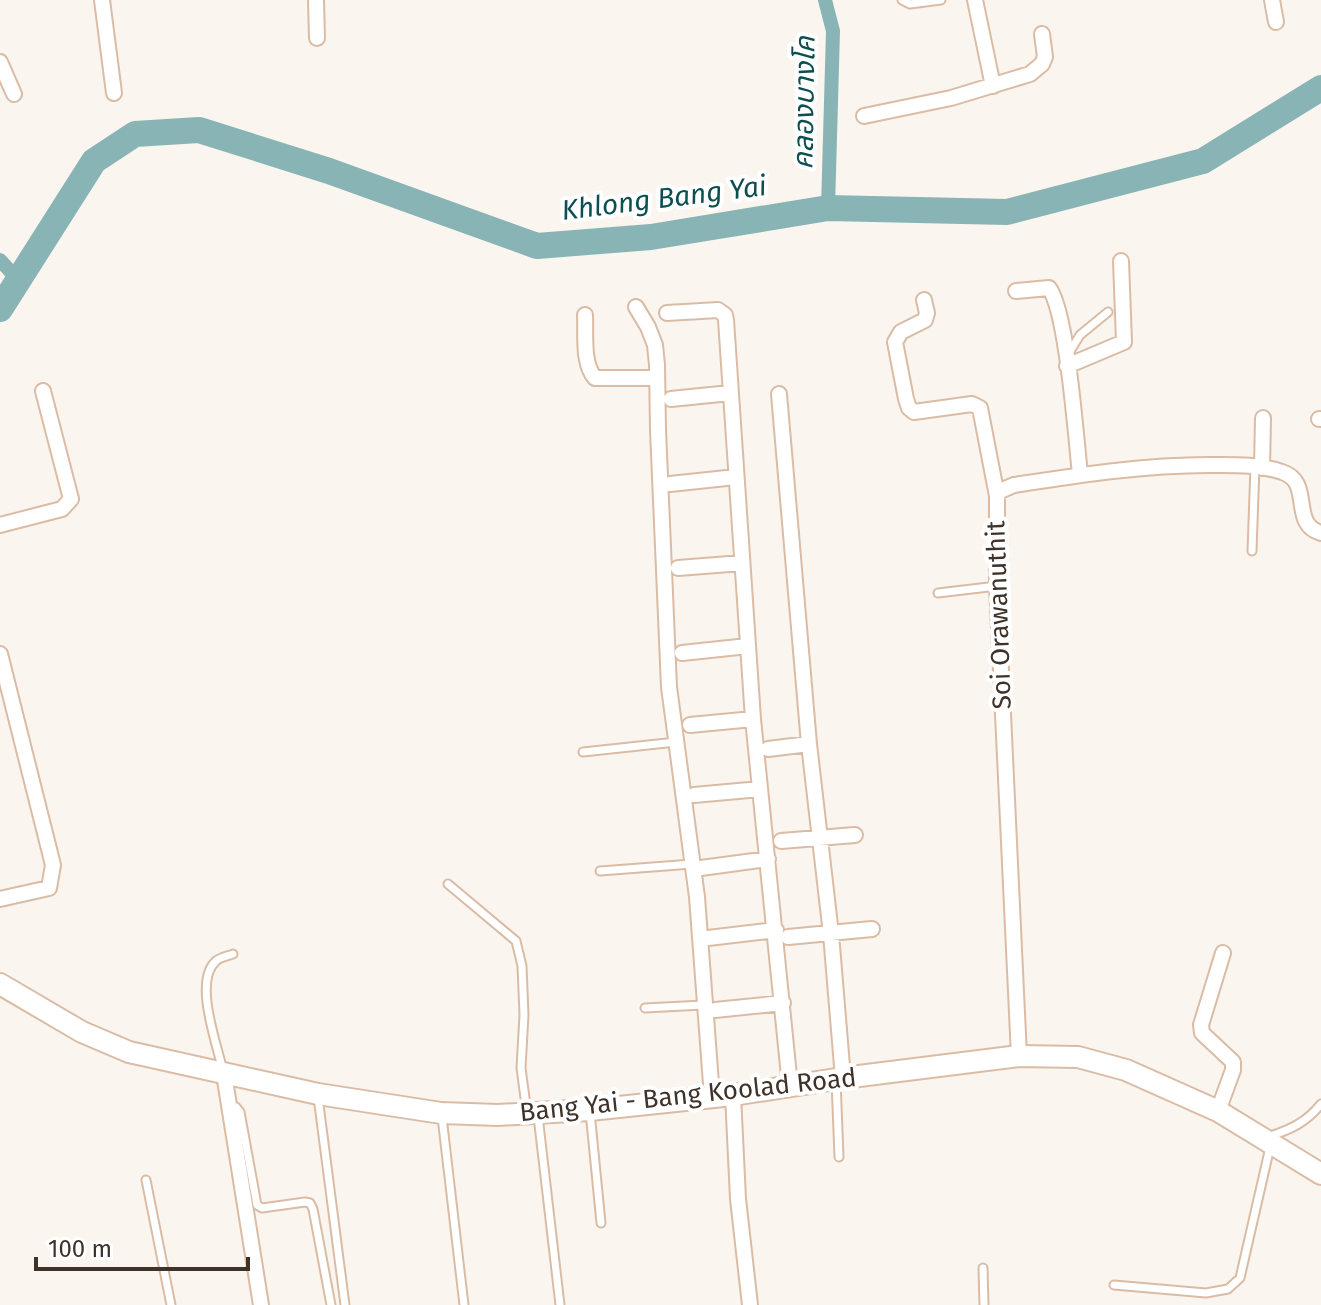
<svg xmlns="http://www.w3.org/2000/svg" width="1321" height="1305" font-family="'Fira Sans','Noto Sans Thai',sans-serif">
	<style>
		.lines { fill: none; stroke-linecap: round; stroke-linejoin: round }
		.canal { stroke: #88b4b5; stroke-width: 14 }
		.river { stroke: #88b4b5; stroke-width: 26 }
		.lane-casing { stroke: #dabca5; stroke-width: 11 }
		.street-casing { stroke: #dabca5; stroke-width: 18 }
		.secondary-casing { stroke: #dabca5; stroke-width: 24 }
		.lane { stroke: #fff; stroke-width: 7 }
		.street { stroke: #fff; stroke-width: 14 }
		.secondary { stroke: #fff; stroke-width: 20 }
		.labels { text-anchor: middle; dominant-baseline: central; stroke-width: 8; stroke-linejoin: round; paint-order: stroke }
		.street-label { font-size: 26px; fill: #3e3229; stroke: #fff }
		.water-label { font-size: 28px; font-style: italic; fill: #0c4f51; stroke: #fff }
	</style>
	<rect width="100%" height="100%" fill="#fbf5f0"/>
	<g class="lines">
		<path class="canal" d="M825,0L833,31L828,208
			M0,260L19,281"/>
		<path class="river" d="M0,309L94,161L135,134L199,130L329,171L537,246L651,237L828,208L1007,212L1203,161L1321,88"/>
		<defs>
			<path id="lane" d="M902,0L910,4L941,0
				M1069,353L1080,335L1108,312
				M1252,551L1255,466
				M938,593L997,586
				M583,752L676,742
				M600,871L692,864
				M448,884L516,941L522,966L524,1015L521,1068L527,1113
				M645,1008L703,1005
				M223,1071C217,1044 193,981 216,961C220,957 228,956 233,954
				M836,1080L839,1157
				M318,1097L345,1305
				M230,1106L236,1107L240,1112L257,1205L262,1208L305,1202L310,1203L313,1209L331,1305
				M590,1112L601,1223
				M538,1116L560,1305
				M442,1117L464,1305
				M1267,1137C1290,1130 1307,1122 1321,1104
				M146,1180L171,1305
				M983,1268L984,1305
				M1114,1285L1206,1293L1228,1289L1240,1278L1270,1147"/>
			<path id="street" d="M102,0L114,93
				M316,0L317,38
				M975,0L993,86
				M1272,0L1276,22
				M0,62L14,94
				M864,116L951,98L1030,74L1042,64L1045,57L1042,34
				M1016,291L1049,288C1067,311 1076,439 1080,474
				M924,300L927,313L925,320L901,332L895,342L906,399L909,408L914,412L972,404L980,408L997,496
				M636,307L648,327L655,345L657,365L658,430L669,687L697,897L712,1097
				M667,313L718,310L725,315L726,320L753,719L790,1086
				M585,315C586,334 582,363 595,378H657
				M1067,366L1124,342L1121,261
				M779,394L809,744L831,934L843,1078
				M671,399L730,393
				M1319,419H1321
				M1262,468L1263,418
				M670,484L736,477
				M0,525L62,509L71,499L43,391
				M678,568L742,563
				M682,653L748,646
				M0,654L53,865L49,888L0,899
				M690,725L753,719
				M768,749L809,744
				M694,795L760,789
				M781,841L855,835
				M701,868L768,859
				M788,937L872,929
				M708,938L776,930
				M715,1010L783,1003
				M1019,1056L997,586V496L1000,491L1014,485C1079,475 1143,465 1209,465C1233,465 1259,464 1282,472C1314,482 1289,524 1321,533
				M224,1074L261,1305
				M733,1095L738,1199L750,1305
				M1218,1111L1233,1070V1062L1202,1033L1201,1025L1223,953"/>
			<path id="secondary" d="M0,984L82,1032L129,1052L318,1094L441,1113L498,1115L590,1110L733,1095L843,1078L1019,1056L1078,1057L1126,1070L1218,1111L1321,1174"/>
		</defs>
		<use href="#lane" class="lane-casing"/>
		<use href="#street" class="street-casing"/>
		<use href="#secondary" class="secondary-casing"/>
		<use href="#lane" class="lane"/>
		<use href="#street" class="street"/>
		<use href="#secondary" class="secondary"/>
	</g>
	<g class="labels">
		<g class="street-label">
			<text transform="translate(999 615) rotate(-92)">Soi Orawanuthit</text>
			<text transform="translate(688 1095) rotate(-6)">Bang Yai - Bang Koolad Road</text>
		</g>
		<g class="water-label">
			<text transform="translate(804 103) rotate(-89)">คลองบางโค</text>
			<text transform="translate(664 198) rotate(-7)">Khlong Bang Yai</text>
		</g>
	</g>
	<path d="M36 1257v12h212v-12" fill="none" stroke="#3e3229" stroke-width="4"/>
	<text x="48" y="1257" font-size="24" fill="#3e3229" stroke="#ffffff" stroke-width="6" paint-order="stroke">100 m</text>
</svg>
